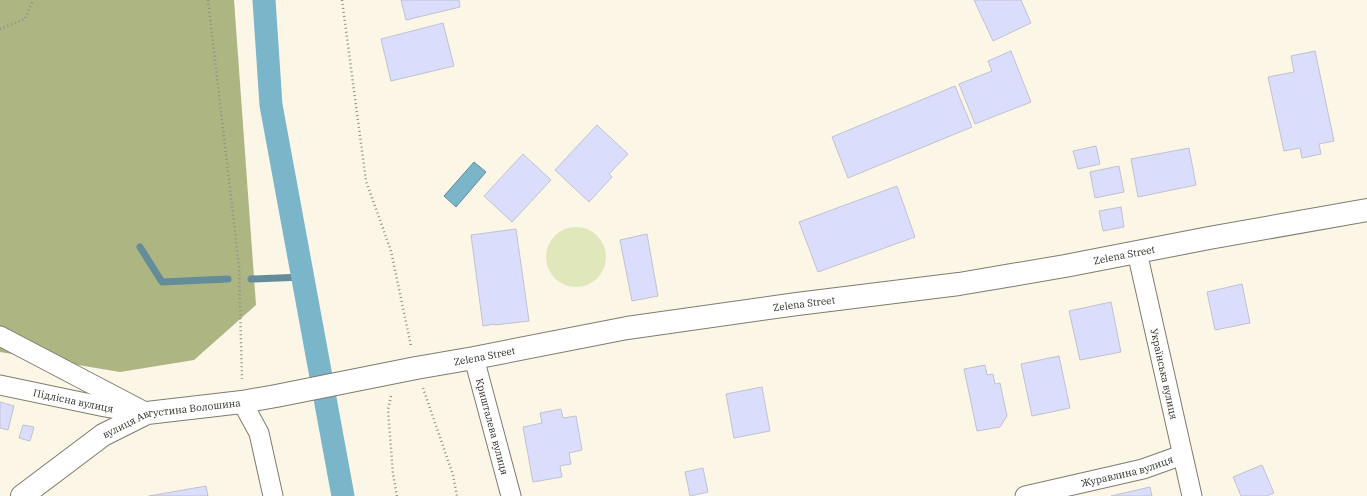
<svg xmlns="http://www.w3.org/2000/svg" width="1367" height="496" font-family="'IBM Plex Serif',serif">
	<style>
		.green { fill: #e0e8bb }
		.forest { fill: #adb583 }
		.water { fill: #7ab5ca; stroke: #648c99 }
		.lines { fill: none; stroke-linecap: round; stroke-linejoin: round }
		.stream { stroke: #648c99; stroke-width: 7 }
		.canal { stroke: #7ab5ca; stroke-width: 23 }
		.building { fill: #dbddfc; stroke: #c1c2d1 }
		.street-casing { stroke: #807b6e; stroke-width: 21 }
		.secondary-casing { stroke: #807b6e; stroke-width: 24 }
		.path { stroke: #938e85; stroke-width: 2.5; stroke-dasharray: 1 3; stroke-linecap: butt }
		.street { stroke: #fff; stroke-width: 19 }
		.secondary { stroke: #fff; stroke-width: 22 }
		.labels { text-anchor: middle; dominant-baseline: central; stroke-width: 3; stroke-linejoin: round; paint-order: stroke }
		.street-label { font-size: 10px; fill: #302d28; stroke: #fff }
	</style>
	<rect width="100%" height="100%" fill="#fcf6e7"/>
	<path class="green" d="M546 257a30 30 0 1 1 60 0a30 30 0 1 1-60 0Z"/>
	<path class="forest" d="M0,0H234L256,305L194,360L120,372L0,352Z"/>
	<path class="water" d="M474,162L486,172L456,207L444,196Z"/>
	<g class="lines">
		<path class="stream" d="M140,247L162,282L228,279
			M251,279L303,277"/>
		<path class="canal" d="M264,0L271,105L343,496"/>
	</g>
	<path class="building" d="M401,0H459L460,7L406,20Z
		M974,0H1021L1031,23L993,41Z
		M443,23L454,66L391,81L381,39Z
		M1011,51L1031,102L975,124L959,84L992,71L988,61Z
		M1315,51L1334,141L1319,144L1321,154L1302,158L1300,148L1284,151L1268,77L1294,72L1291,56Z
		M955,86L972,127L848,178L832,137Z
		M597,125L628,154L609,174L612,177L589,202L555,170Z
		M1096,146L1100,164L1078,169L1073,151Z
		M1189,148L1196,185L1138,197L1131,159Z
		M523,154L551,180L512,222L484,196Z
		M1119,166L1124,192L1095,198L1090,172Z
		M897,186L915,237L818,272L799,222Z
		M1121,207L1124,227L1103,231L1099,211Z
		M516,229L529,321L495,325V324L483,326L471,235Z
		M647,234L658,296L632,301L620,240Z
		M1242,284L1250,323L1215,330L1207,292Z
		M1111,302L1121,352L1080,360L1069,311Z
		M1059,356L1070,408L1032,416L1021,364Z
		M985,365L987,375L993,374L995,384L1000,383L1007,416L1000,427L977,431L964,369Z
		M762,387L770,431L734,438L726,394Z
		M0,402L14,406L8,430L0,428Z
		M561,409L563,418L576,416L582,450L569,453L571,464L560,466L562,477L533,482L523,427L542,423L540,413Z
		M23,425L34,427L30,441L19,438Z
		M1262,465L1274,493L1267,496H1241L1233,477Z
		M703,468L708,492L690,496L685,472Z
		M206,486L208,496H149Z
		M1150,487L1152,496H1111Z"/>
	<g class="lines">
		<defs>
			<g id="street">
				<path id="s1" d="M1137,252L1192,496"/>
				<path d="M0,336L147,413"/>
				<path id="s2" d="M474,358L511,496"/>
				<path id="s3" d="M0,385L105,407L134,412"/>
				<path d="M242,402L259,433L273,496"/>
				<path id="s4" d="M1025,496L1143,469L1182,455"/>
			</g>
			<g id="secondary">
				<path id="s5" d="M22,496L103,435L147,413L242,402L276,396L416,368L474,358L627,328L797,304L959,284L1065,266L1209,238L1367,210"/>
			</g>
		</defs>
		<use href="#street" class="street-casing"/>
		<use href="#secondary" class="secondary-casing"/>
		<path class="path" d="M208,0L239,266L242,379
			M342,0L366,181L391,251L411,346
			M0,29L25,19L33,0
			M423,388L453,475L457,496
			M391,396L388,410L393,474L397,496"/>
		<use href="#street" class="street"/>
		<use href="#secondary" class="secondary"/>
	</g>
	<g class="labels">
		<g class="street-label">
			<text stroke="none"><textPath href="#s5" startOffset="1141">Zelena Street</textPath></text>
			<text stroke="none"><textPath href="#s5" startOffset="817">Zelena Street</textPath></text>
			<text stroke="none"><textPath href="#s5" startOffset="493">Zelena Street</textPath></text>
			<text stroke="none"><textPath href="#s1" startOffset="125">Українська вулиця</textPath></text>
			<text stroke="none"><textPath href="#s3" startOffset="75">Підлісна вулиця</textPath></text>
			<text stroke="none"><textPath href="#s5" startOffset="173">вулиця Августина Волошина</textPath></text>
			<text stroke="none"><textPath href="#s2" startOffset="71">Кришталева вулиця</textPath></text>
			<text stroke="none"><textPath href="#s4" startOffset="105">Журавлина вулиця</textPath></text>
		</g>
	</g>
</svg>
